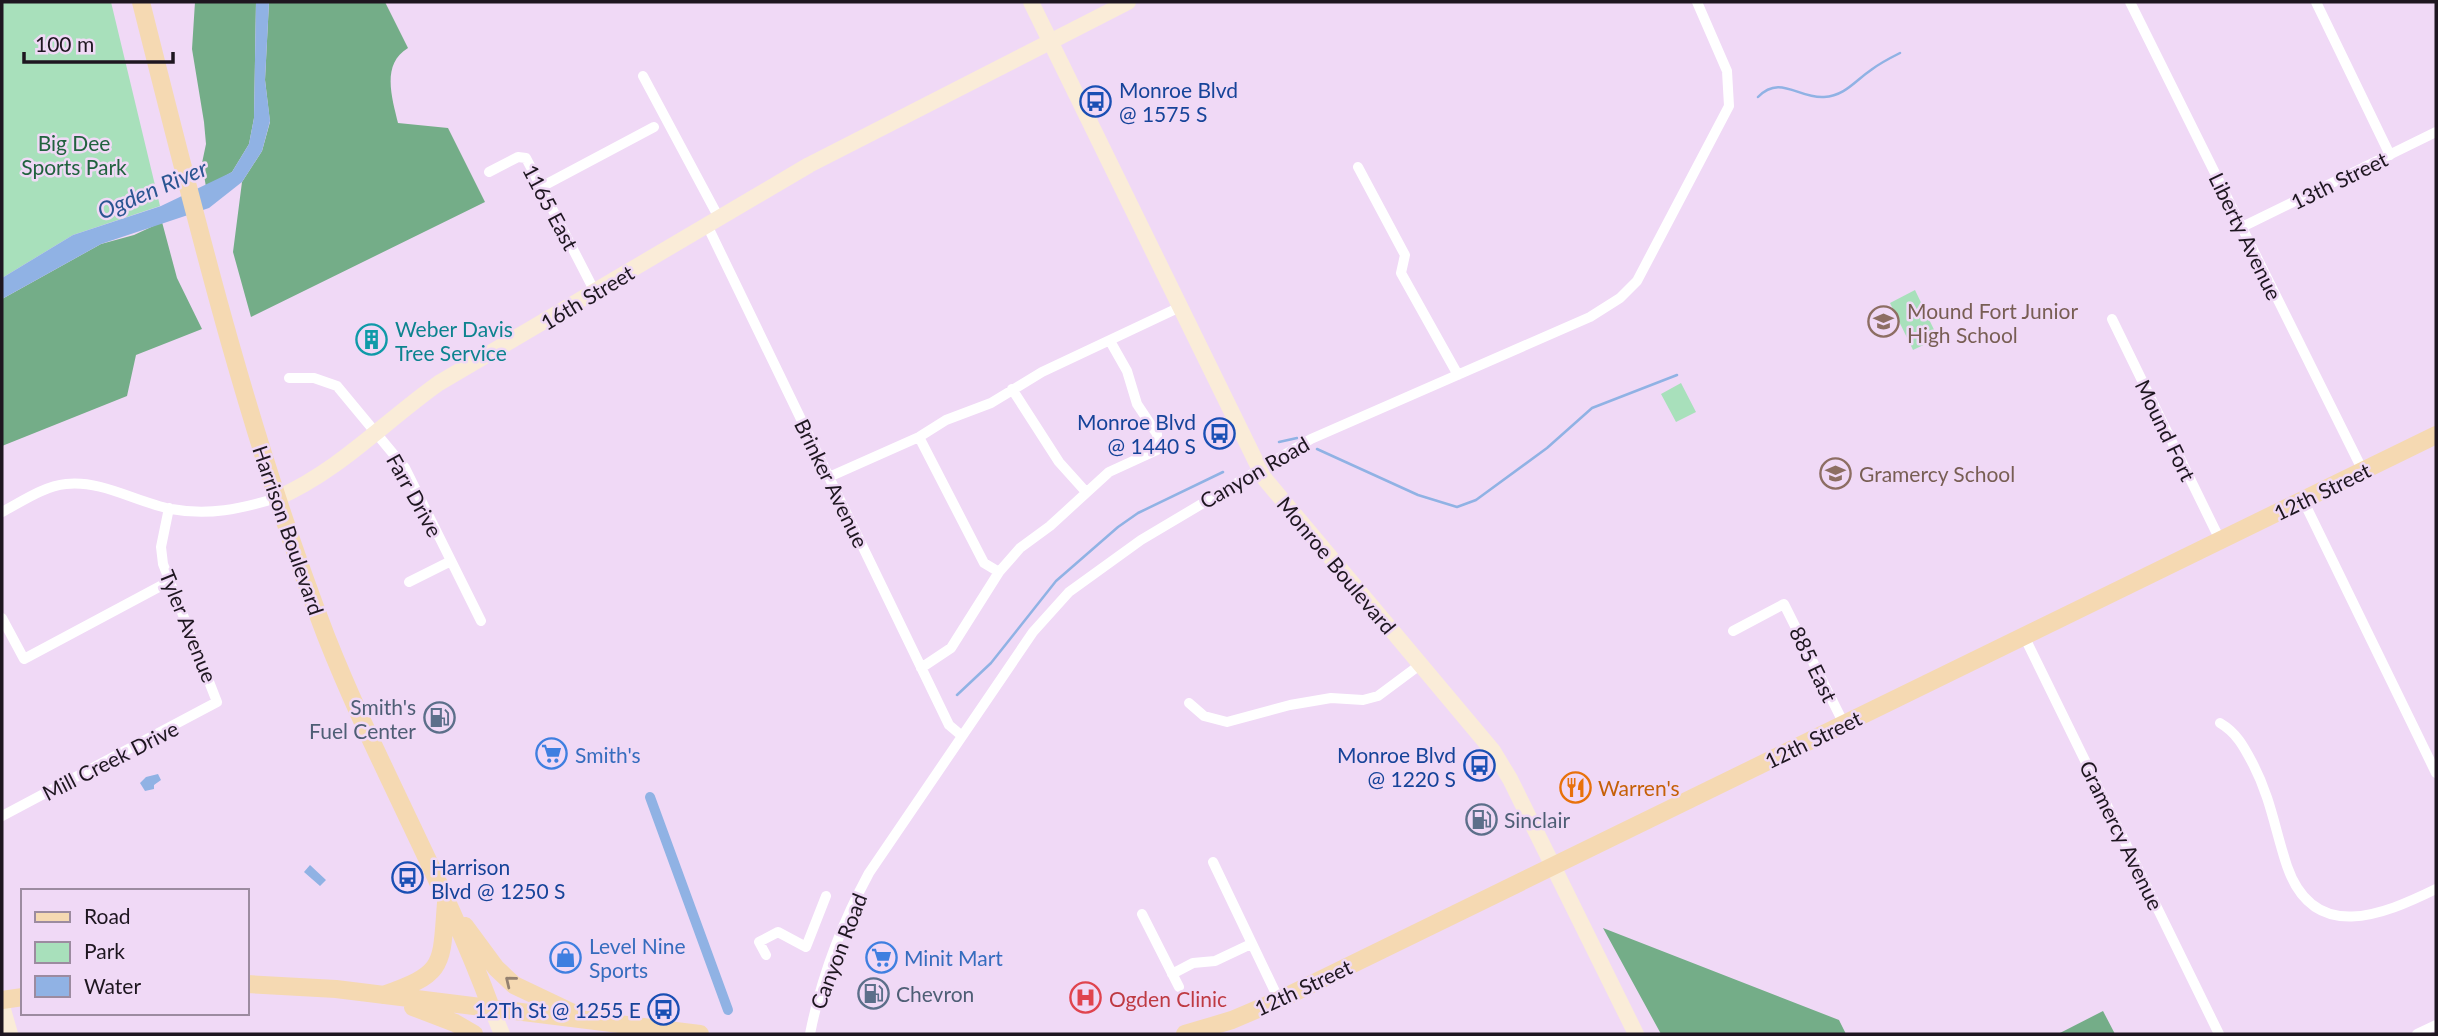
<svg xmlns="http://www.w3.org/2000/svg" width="2438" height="1036" font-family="Lato,sans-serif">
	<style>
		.green { fill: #a8e0bb }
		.forest { fill: #74ad88 }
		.water { fill: #90b2e4 }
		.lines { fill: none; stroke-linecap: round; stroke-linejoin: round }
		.stream { stroke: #90b2e4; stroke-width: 2.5 }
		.canal { stroke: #90b2e4; stroke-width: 10 }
		.street { stroke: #fff; stroke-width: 10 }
		.secondary { stroke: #faecd8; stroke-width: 16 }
		.primary { stroke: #f5d9b2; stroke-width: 18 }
		.oneway { stroke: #948170 }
		.labels { text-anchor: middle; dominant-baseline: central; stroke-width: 5; stroke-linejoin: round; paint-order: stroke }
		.transit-label { font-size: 21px; fill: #164399; stroke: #f0d9f6; text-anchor: end }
		.park-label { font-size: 21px; fill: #21623e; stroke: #f0d9f6 }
		.street-label { font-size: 21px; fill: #1e1620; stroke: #f0d9f6 }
		.education-label { font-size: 21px; fill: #785e54; stroke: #f0d9f6; text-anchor: start }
		.culture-label { font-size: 21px; fill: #0d838f; stroke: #f0d9f6; text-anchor: start }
		.service-label { font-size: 21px; fill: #4e5e75; stroke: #f0d9f6; text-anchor: start }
		.shop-label { font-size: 21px; fill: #366cbe; stroke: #f0d9f6; text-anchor: start }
		.food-label { font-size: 21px; fill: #c56008; stroke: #f0d9f6; text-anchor: start }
		.health-label { font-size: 21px; fill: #be3a42; stroke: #f0d9f6; text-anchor: start }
		.water-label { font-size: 23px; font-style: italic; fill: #2b5592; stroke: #f0d9f6 }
	</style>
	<rect width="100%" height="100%" fill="#f0d9f6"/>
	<path class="green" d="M2,2H111L160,206L73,235L2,278Z
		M1915,290L1938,338L1913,350L1890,303Z
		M1681,383L1696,412L1676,422L1661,394Z"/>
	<path class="forest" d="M195,2H256L254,118L249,144L232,172L206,187L202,163L206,144L204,122L192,49Z
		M269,2H385L408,48C381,64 392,98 398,123L448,128L485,202L251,317L233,252L242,182L262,151L270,122L265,80Z
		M162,222L177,278L202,329L136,355L127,396L2,446V299L101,244L134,235Z
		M1603,928L1839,1020L1846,1034H1661Z
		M2103,1011L2115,1034H2058Z"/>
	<path class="water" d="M256,2H269L265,80L270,121L262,151L242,182L209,208L101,244L2,299V278L73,235L161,206L232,172L249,144L254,118Z
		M158,774L161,780L154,785V789L145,791L140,783L146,777Z
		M310,865L326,880L320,886L304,872Z"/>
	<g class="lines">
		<path class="stream" d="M1758,97C1780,74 1799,99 1824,97C1845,96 1856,80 1871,70C1880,63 1890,58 1900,53
			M1279,442L1297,438
			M1317,449L1418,495L1457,507L1476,500L1547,448L1592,408L1677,375
			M957,695L991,663L1056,581L1118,527L1138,513L1223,472"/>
		<path class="canal" d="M650,797L728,1010"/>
		<path class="street" d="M2130,2L2363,471
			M2316,2L2390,155
			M643,76L719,218
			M1358,167L1405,255L1401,273L1458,375
			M489,172L518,157L526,158L595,292
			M543,186L654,127
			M707,225L949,725L962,736
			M2242,227L2436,132
			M2112,319L2220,540
			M289,378H314L337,386L405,468L481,621
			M1012,389L1059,462L1086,492
			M919,437L984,563L999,572
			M829,477L919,437L946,420L991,403L1042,372L1180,307
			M2303,500L2436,773
			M2,512C21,502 44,486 66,484C102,480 136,502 171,509C209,516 240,509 277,498
			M409,582L451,561
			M2,618L24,659L170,581
			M1733,631L1784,604L1844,724
			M2024,636L2219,1034
			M921,668L951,648L999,572L1020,548L1050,526L1109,472L1157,450V434L1137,404L1127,371L1110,341
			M1189,703L1204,716L1227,722L1290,705L1331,698L1363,700L1378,696L1421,664
			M2220,723C2237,733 2244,747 2253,764C2271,799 2275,830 2287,866C2314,944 2383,915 2436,889
			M2,816L217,702L163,564L161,547L169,508
			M1213,862L1279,1000
			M1142,914L1179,987
			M766,955L759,942L778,932L806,947L826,896
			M1172,974L1193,963L1215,961L1251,944
			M810,1034C821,978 842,923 869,873L1033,632L1069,592L1141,540L1311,439L1590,317L1620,298L1637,281L1729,106L1727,71L1697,2
			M2417,1034L2436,1025"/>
		<path class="secondary" d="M1031,2L1264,478L1493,751L1510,779L1636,1034
			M277,498C339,471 384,422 439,383L809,165L1128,2
			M2,1006L10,1034
			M492,1010L502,1034"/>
		<path class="primary" d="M141,2C195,216 247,430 326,636C376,763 445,882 492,1010
			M465,926L496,968L514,985L577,1015
			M247,984L336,989L700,1034
			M383,995C446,973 441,966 446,903
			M2,1000L23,997
			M413,1007L455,1023L474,1034
			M1185,1034L1232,1020L1279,1000L2436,435"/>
	</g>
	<defs><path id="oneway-chevron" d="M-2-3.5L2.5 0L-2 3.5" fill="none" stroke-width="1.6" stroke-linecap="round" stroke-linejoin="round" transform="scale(1.75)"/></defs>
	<use class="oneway" href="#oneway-chevron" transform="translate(510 981) rotate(-141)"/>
	<defs>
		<symbol id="bus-ring" viewBox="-11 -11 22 22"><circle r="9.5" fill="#f0d9f6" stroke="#1a4fb4" stroke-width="1.5"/><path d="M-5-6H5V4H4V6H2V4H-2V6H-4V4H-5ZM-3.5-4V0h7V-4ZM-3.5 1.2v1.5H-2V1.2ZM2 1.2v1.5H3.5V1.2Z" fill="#1a4fb4"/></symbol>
		<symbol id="school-ring" viewBox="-11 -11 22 22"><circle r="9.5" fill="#f0d9f6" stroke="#8d6e63" stroke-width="1.5"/><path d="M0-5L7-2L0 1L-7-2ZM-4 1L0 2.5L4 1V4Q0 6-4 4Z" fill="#8d6e63"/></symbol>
		<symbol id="building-ring" viewBox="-11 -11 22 22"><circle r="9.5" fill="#f0d9f6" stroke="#0f9aa8" stroke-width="1.5"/><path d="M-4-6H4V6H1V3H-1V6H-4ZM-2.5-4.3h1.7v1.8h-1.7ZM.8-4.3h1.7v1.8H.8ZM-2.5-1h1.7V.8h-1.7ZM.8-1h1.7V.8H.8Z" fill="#0f9aa8"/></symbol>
		<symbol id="fuel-ring" viewBox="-11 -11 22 22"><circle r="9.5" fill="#f0d9f6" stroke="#5c6f8a" stroke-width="1.5"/><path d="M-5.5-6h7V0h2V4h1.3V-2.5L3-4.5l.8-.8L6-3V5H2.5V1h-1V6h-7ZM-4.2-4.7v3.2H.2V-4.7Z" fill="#5c6f8a"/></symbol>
		<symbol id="supermarket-ring" viewBox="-11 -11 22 22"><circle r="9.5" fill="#f0d9f6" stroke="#3f7fe0" stroke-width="1.5"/><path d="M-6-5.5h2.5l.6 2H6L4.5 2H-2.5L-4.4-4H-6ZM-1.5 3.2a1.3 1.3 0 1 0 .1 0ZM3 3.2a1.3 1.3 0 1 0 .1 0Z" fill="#3f7fe0"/></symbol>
		<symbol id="restaurant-ring" viewBox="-11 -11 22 22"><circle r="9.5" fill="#f0d9f6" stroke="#e8710a" stroke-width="1.5"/><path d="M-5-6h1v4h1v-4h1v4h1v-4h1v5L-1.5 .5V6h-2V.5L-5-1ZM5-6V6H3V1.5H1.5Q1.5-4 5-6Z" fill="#e8710a"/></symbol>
		<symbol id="shop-ring" viewBox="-11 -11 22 22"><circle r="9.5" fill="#f0d9f6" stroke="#3f7fe0" stroke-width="1.5"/><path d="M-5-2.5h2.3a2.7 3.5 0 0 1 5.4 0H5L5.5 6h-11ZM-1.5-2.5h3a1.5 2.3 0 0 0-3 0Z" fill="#3f7fe0"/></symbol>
		<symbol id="hospital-ring" viewBox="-11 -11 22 22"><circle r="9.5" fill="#f0d9f6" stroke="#e0444e" stroke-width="1.5"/><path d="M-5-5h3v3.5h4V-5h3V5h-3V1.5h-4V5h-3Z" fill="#e0444e"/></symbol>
	</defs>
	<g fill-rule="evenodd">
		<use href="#bus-ring" x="1078" y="84" width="35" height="35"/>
		<use href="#school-ring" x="1866" y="304" width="35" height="35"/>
		<use href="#building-ring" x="354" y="322" width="35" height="35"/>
		<use href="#bus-ring" x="1202" y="416" width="35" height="35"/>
		<use href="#school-ring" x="1818" y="456" width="35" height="35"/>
		<use href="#fuel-ring" x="422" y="700" width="35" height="35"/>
		<use href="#supermarket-ring" x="534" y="736" width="35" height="35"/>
		<use href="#bus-ring" x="1462" y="748" width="35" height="35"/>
		<use href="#restaurant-ring" x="1558" y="770" width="35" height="35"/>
		<use href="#fuel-ring" x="1464" y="802" width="35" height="35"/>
		<use href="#bus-ring" x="390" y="860" width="35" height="35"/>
		<use href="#shop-ring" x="548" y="940" width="35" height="35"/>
		<use href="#supermarket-ring" x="864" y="940" width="35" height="35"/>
		<use href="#fuel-ring" x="856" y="976" width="35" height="35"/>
		<use href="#hospital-ring" x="1068" y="980" width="35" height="35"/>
		<use href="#bus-ring" x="646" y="992" width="35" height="35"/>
	</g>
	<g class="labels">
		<g class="transit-label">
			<text x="1119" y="89" text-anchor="start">Monroe Blvd<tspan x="1119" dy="24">@ 1575 S</tspan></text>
			<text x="1196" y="421">Monroe Blvd<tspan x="1196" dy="24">@ 1440 S</tspan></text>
			<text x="1456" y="754">Monroe Blvd<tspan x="1456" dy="24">@ 1220 S</tspan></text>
			<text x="431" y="866" text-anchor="start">Harrison<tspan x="431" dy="24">Blvd @ 1250 S</tspan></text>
			<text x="641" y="1009">12Th St @ 1255 E</text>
		</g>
		<g class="park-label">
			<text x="74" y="142">Big Dee<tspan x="74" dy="24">Sports Park</tspan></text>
		</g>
		<g class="street-label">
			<text transform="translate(2339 180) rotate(-26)">13th Street</text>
			<text transform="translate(551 207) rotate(62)">1165 East</text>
			<text transform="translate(2246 236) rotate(64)">Liberty Avenue</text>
			<text transform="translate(587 297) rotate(-31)">16th Street</text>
			<text transform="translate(2166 430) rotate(64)">Mound Fort</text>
			<text transform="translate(1254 472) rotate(-30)">Canyon Road</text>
			<text transform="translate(832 483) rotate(64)">Brinker Avenue</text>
			<text transform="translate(2322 491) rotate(-26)">12th Street</text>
			<text transform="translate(415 495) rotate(61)">Farr Drive</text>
			<text transform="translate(289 530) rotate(71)">Harrison Boulevard</text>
			<text transform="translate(1337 565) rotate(50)">Monroe Boulevard</text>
			<text transform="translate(189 626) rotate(68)">Tyler Avenue</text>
			<text transform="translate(1814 664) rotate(64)">885 East</text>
			<text transform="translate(1813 739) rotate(-26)">12th Street</text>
			<text transform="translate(110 760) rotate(-27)">Mill Creek Drive</text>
			<text transform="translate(2122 835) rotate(64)">Gramercy Avenue</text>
			<text transform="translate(838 951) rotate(-69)">Canyon Road</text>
			<text transform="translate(1303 987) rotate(-25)">12th Street</text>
		</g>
		<g class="education-label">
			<text x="1907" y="310">Mound Fort Junior<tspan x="1907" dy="24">High School</tspan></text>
			<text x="1859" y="473">Gramercy School</text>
		</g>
		<g class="culture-label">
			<text x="395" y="328">Weber Davis<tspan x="395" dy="24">Tree Service</tspan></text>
		</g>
		<g class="service-label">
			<text x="416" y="706" text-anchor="end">Smith's<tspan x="416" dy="24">Fuel Center</tspan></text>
			<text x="1504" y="819">Sinclair</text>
			<text x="896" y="993">Chevron</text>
		</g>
		<g class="shop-label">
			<text x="575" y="754">Smith's</text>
			<text x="589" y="945">Level Nine<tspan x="589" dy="24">Sports</tspan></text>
			<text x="904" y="957">Minit Mart</text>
		</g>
		<g class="food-label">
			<text x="1598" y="787">Warren's</text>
		</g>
		<g class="health-label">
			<text x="1109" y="998">Ogden Clinic</text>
		</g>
		<g class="water-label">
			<text transform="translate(152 189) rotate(-23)">Ogden River</text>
		</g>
	</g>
	<rect width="2438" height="1036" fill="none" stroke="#1e1620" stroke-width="7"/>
	<rect x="21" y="889" width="228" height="126" fill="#f0d9f6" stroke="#9c8ba0" stroke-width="2"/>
	<rect x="35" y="912" width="35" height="10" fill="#f5d9b2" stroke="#9c8ba0" stroke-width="2"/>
	<text x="84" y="924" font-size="21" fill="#1e1620">Road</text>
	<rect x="35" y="942" width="35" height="21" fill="#a8e0bb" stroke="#9c8ba0" stroke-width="2"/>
	<text x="84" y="959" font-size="21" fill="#1e1620">Park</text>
	<rect x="35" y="976" width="35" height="21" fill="#90b2e4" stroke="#9c8ba0" stroke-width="2"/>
	<text x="84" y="994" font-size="21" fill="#1e1620">Water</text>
	<path d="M24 52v10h149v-10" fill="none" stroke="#1e1620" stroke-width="3.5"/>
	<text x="35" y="52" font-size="21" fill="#1e1620" stroke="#f0d9f6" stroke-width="5" paint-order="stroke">100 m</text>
</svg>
